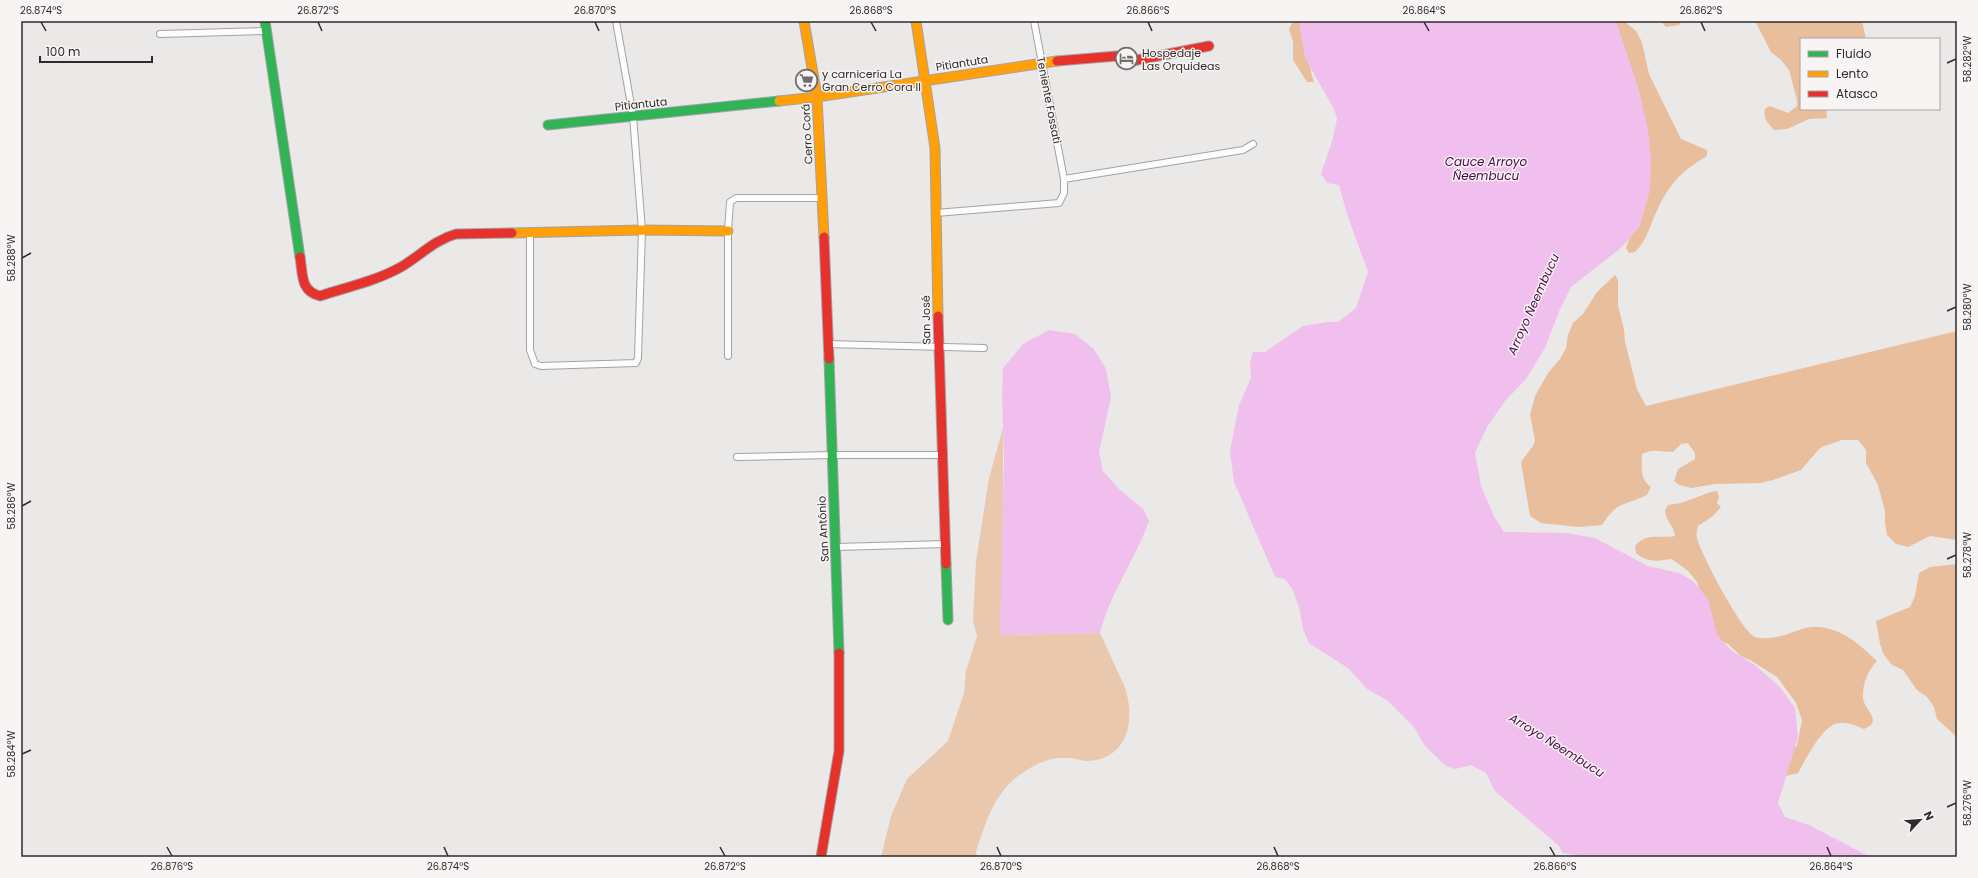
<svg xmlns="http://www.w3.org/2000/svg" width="1978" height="878" font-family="Poppins,sans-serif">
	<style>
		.green { fill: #e9c8ae }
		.forest { fill: #e8be9d }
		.water { fill: #f0bfee }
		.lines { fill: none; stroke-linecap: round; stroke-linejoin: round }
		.street-casing { stroke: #a5a2a2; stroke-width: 8 }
		.fast-casing { stroke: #a5a2a2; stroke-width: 11 }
		.slow-casing { stroke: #a5a2a2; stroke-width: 11 }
		.jam-casing { stroke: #a5a2a2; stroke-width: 11 }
		.street { stroke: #fcfcfc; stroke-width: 6 }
		.fast { stroke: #30b455; stroke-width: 9 }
		.slow { stroke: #ff9f0a; stroke-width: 9 }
		.jam { stroke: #e5322d; stroke-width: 9 }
		.ticks { fill: none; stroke: #2d2b2b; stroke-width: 1.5 }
		.labels { text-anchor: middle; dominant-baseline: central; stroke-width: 3; stroke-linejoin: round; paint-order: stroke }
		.poi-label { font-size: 11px; fill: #2d2b2b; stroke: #f9f4f4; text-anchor: start }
		.street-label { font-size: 11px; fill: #2d2b2b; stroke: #f9f4f4 }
		.water-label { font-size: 12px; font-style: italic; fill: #470a48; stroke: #f9f4f4 }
		.neatline { fill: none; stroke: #2d2b2b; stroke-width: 1.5 }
		.ticks-label { font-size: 10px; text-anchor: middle; fill: #2d2b2b }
	</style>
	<rect width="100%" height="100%" fill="#ebe8e8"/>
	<path class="green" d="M1003,428V546L1000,635L1100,633C1106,646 1112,659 1118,672C1121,679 1126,687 1127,695C1135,728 1123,762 1084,761C1079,760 1074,758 1069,758C1051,756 1035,764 1021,774C995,791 985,824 976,852L977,857H881L891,816L907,779L948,741L964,693L966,671L977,636L973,621L976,561L989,478Z"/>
	<path class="forest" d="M1300,21L1312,76L1314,82H1307L1293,60V41L1289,29L1292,23Z
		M1586,21H1624L1636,31L1642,42L1649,74L1681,139L1707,150V156C1680,172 1668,185 1655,215C1649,228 1646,242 1635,252L1629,253L1626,248L1634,226Z
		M1661,21H1682L1679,25L1666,27Z
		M1755,21H1862L1866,39H1801V109H1826L1827,118L1809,119L1787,129L1774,130C1768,123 1763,119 1765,109L1770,106L1788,113L1797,106V100L1789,70L1781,60L1771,52Z
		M1615,275L1618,280V305L1624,330L1625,342L1637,389L1646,406L1957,331V540L1930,536L1908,547L1896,544L1887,535L1885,523V511L1878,485L1866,463V450L1858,440H1842L1824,446L1819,449L1801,470L1773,480L1761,483L1715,484L1691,488L1679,485L1674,481L1678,469L1695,459V453L1688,443L1681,444L1673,452C1661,452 1653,448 1642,454C1642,467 1639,479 1651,487L1647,495C1624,506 1617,501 1602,525L1579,527L1541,523L1530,516L1521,462L1533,446L1535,440L1530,415L1535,396L1548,373L1560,359L1566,348L1568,335L1573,323L1583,314L1597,292Z
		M1717,491L1719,497L1717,503L1721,507L1713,516L1698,526C1697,530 1696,534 1697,538C1701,554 1742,632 1755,637C1764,640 1779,637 1788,634C1797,631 1808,626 1817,627C1842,628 1860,645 1877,661C1868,670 1862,685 1863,698C1864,710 1884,721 1864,729C1856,726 1848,722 1839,723C1823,724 1806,759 1798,773L1786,776L1782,756L1797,746L1802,720L1796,703L1777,677L1750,660L1742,657L1728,644L1716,639L1697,582L1688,571L1672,559C1658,561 1647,563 1636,553L1635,546C1646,532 1660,539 1675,536C1674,526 1666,521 1665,511L1668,505L1681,503L1711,492Z
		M1957,564V737L1937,719L1934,707L1927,697L1917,690L1903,670L1892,665L1884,655L1880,644L1876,621L1910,607L1915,596L1919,573L1930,567Z"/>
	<path class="water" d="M1299,21H1616L1638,87L1648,129L1651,160L1650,189L1640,226L1622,247L1571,287L1560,309L1545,348L1526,379L1505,401L1487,427L1475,453L1481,486L1494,516L1504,532L1567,533L1595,538L1648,566L1679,573L1693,581L1708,599L1717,635L1732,651L1755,665L1780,687L1795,708L1798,737L1778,803L1785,817L1809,825L1870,857H1586L1563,853L1558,845L1495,791L1486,773L1471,765L1455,769L1446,766L1425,746L1414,727L1387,700L1367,689L1348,668L1309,643L1303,629L1300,611L1293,590L1285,579L1275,577L1234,482L1230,451L1239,405L1251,378L1250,362L1253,352H1265L1303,326L1327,322H1338L1356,308L1368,272L1347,214L1339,185L1327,183L1321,174L1333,138L1337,119L1334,109L1305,58Z
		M1049,330L1075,334L1094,349L1106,369L1111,397L1099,452L1103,471L1119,489L1143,509L1149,521C1135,560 1110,593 1100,633L1000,635L1004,458L1002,396L1003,368L1023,344Z"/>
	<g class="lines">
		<defs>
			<path id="street" d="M1034,21L1064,179
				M160,34L266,31
				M936,213L1059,203L1064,193V179L1243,150L1253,144
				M530,232V350L535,364L541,366L636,363L638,358L642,230L633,116L616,21
				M827,344L984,348
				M728,356V231L730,202L736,198H823
				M737,457L832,455H943
				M836,547L946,544"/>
			<path id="fast" d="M265,21L300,257
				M548,125L779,101
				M829,359L839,653
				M946,564L948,620"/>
			<path id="slow" d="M804,21L817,97L824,237
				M916,21L935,148L938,316
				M779,101L817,97L1057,61
				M512,233L642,230L728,231"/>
			<path id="jam" d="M1057,61L1117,56L1127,62L1209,46
				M824,237L829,359
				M300,257C303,274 300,291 320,296C347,287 376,281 401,267C420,256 434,240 456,234L512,233
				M938,316L946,564
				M821,857L839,751V653"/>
		</defs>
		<use href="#street" class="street-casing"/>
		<use href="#fast" class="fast-casing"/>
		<use href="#slow" class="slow-casing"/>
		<use href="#jam" class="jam-casing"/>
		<use href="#street" class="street"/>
		<use href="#fast" class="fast"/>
		<use href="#slow" class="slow"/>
		<use href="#jam" class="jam"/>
	</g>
	<path class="ticks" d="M41,22L46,31M318,22L322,31M595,22L599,31M871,22L876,31M1148,22L1152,31M1424,22L1429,31M1701,22L1705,31M1947,63L1956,59M22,258L31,253M1947,311L1956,307M22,506L31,501M1947,559L1956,555M22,754L31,750M1947,807L1956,803M167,847L172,856M444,847L448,856M720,847L725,856M997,847L1001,856M1274,847L1278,856M1550,847L1555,856M1827,847L1831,856"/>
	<defs>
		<symbol id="hotel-ring" viewBox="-11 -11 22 22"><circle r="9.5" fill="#f9f4f4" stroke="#706d6d" stroke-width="1.5"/><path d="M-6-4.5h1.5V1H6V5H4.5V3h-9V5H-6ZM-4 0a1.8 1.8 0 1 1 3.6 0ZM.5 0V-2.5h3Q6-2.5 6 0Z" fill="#706d6d"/></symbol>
		<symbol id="supermarket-ring" viewBox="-11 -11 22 22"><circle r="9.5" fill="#f9f4f4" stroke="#706d6d" stroke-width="1.5"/><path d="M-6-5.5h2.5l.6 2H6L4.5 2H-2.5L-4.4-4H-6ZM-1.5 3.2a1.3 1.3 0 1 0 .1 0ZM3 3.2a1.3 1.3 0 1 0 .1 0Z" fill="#706d6d"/></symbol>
	</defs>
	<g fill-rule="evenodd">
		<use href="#hotel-ring" x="1114" y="46" width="25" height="25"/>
		<use href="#supermarket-ring" x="794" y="68" width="25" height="25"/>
	</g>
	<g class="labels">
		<g class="poi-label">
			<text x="1142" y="53">Hospedaje<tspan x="1142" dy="13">Las Orquideas</tspan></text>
			<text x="822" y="74">y carnicería La<tspan x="822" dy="13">Gran Cerro Cora II</tspan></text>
		</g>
		<g class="street-label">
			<text transform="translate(962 63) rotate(-9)">Pitiantuta</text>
			<text transform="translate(1049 100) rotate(79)">Teniente Fossati</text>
			<text transform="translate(641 104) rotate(-6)">Pitiantuta</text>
			<text transform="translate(807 134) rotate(-93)">Cerro Corá</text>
			<text transform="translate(926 320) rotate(-91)">San José</text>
			<text transform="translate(823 529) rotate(-93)">San António</text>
		</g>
		<g class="water-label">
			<text x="1486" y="161">Cauce Arroyo<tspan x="1486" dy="14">Ñeembucu</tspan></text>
			<text transform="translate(1533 304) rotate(-66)">Arroyo Ñeembucu</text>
			<text transform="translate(1557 745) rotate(32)">Arroyo Ñeembucu</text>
		</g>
	</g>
	<rect width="1978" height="878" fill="none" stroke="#f9f4f4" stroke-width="44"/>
	<rect x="1800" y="38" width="140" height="72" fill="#f9f4f4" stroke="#a7a4a4"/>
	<rect x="1808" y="51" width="20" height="6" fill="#30b455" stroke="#a7a4a4"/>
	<text x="1836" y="58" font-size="12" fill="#2d2b2b">Fluido</text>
	<rect x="1808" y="71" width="20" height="6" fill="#ff9f0a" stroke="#a7a4a4"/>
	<text x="1836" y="78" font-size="12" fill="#2d2b2b">Lento</text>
	<rect x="1808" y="91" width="20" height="6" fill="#e5322d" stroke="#a7a4a4"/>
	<text x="1836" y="98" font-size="12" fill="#2d2b2b">Atasco</text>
	<g transform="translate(1920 820) rotate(64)" stroke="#f9f4f4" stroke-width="3" paint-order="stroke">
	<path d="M0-3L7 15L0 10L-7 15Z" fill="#2d2b2b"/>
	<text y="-6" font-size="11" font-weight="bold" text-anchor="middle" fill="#2d2b2b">N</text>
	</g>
	<path d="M40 56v6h112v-6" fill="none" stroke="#2d2b2b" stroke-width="2"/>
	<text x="46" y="56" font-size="12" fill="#2d2b2b" stroke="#f9f4f4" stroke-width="3" paint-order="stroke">100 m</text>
	<rect x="22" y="22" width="1934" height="834" class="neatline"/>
	<g class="ticks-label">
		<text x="41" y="14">26.874°S</text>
		<text x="318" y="14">26.872°S</text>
		<text x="595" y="14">26.870°S</text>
		<text x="871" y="14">26.868°S</text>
		<text x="1148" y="14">26.866°S</text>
		<text x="1424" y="14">26.864°S</text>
		<text x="1701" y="14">26.862°S</text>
		<text transform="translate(1967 59) rotate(-90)" y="4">58.282°W</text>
		<text transform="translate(11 258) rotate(-90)" y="4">58.288°W</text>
		<text transform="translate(1967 307) rotate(-90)" y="4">58.280°W</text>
		<text transform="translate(11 506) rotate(-90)" y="4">58.286°W</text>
		<text transform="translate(1967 555) rotate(-90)" y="4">58.278°W</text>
		<text transform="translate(11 754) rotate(-90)" y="4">58.284°W</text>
		<text transform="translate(1967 803) rotate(-90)" y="4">58.276°W</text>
		<text x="172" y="870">26.876°S</text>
		<text x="448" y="870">26.874°S</text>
		<text x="725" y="870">26.872°S</text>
		<text x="1001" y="870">26.870°S</text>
		<text x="1278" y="870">26.868°S</text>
		<text x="1555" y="870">26.866°S</text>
		<text x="1831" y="870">26.864°S</text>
	</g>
</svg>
